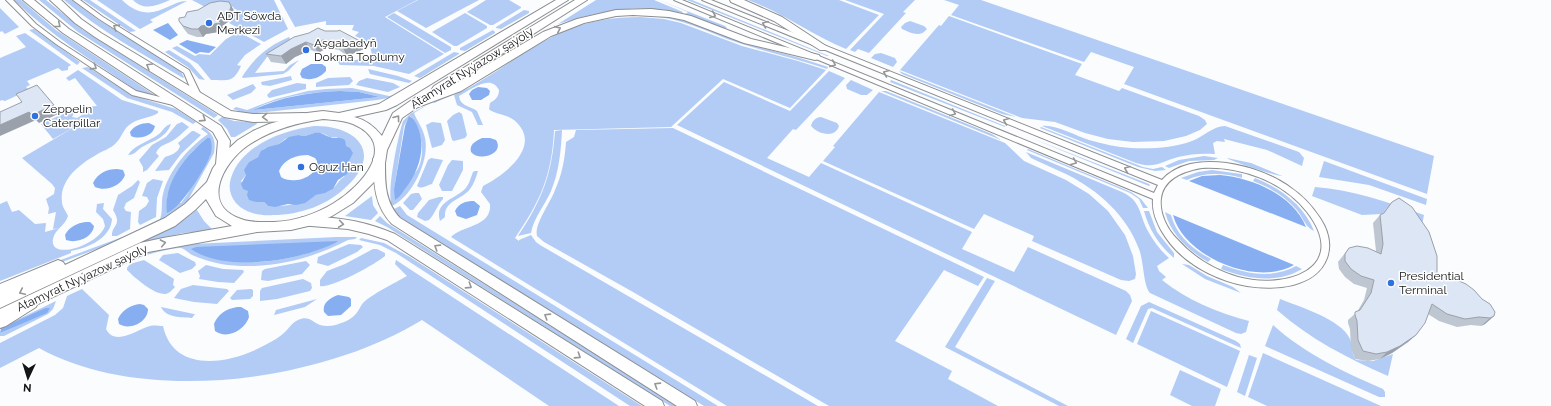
<svg xmlns="http://www.w3.org/2000/svg" width="1551" height="406" font-family="Raleway,sans-serif">
	<style>
		.green { fill: #b2ccf6; fill-rule: evenodd }
		.water { fill: #86aef1; fill-rule: evenodd }
		.lines { fill: none; stroke-linecap: round; stroke-linejoin: round }
		.street-casing { stroke: #8c8e91; stroke-width: 2 }
		.secondary-casing { stroke: #8c8e91; stroke-width: 2 }
		.primary-casing { stroke: #8c8e91; stroke-width: 2 }
		.highway-casing { stroke: #8c8e91; stroke-width: 2 }
		.street { fill: #fff; fill-rule: evenodd }
		.secondary { fill: #fff; fill-rule: evenodd }
		.primary { fill: #fff; fill-rule: evenodd }
		.highway { fill: #fff; fill-rule: evenodd }
		.wall { fill: #bec6d2 }
		.shaded-wall { fill: #9ba1ab }
		.building { fill: #dde6f4; stroke: #9ba1ab }
		.oneway { stroke: #959696 }
		.poi-dot { fill: #2f71de; stroke: #fff; stroke-width: 1.5 }
		.labels { text-anchor: middle; dominant-baseline: central; stroke-width: 3; stroke-linejoin: round; paint-order: stroke }
		.poi-label { font-size: 12px; fill: #141516; stroke: #fff; text-anchor: start }
		.street-label { font-size: 12px; fill: #141516; stroke: #fff }
	</style>
	<rect width="100%" height="100%" fill="#fafcfe"/>
	<path class="green" d="M14,0H21L56,30L153,94L151,96L137,91C95,62 51,36 14,0Z
		M39,0H46L83,30L218,115L214,118L78,32Z
		M64,0H72L97,19L180,70L184,77L183,78C143,54 100,31 64,0Z
		M83,0H90L136,31L130,32Z
		M97,0H122C151,28 169,0 187,1L150,20L153,22L140,29Z
		M133,0H170C156,6 144,11 133,0Z
		M192,0H274L288,29L264,42L229,23L236,17L235,12L237,10L233,8L234,7L228,6L209,9Z
		M280,0H417L385,17L444,54L409,74L374,66L340,65L332,54L337,56L344,62L372,57C372,45 365,40 355,36L359,32L352,30L354,25H326V21L295,27Z
		M418,0H479L426,28L397,11Z
		M486,0H509L521,7V8L493,25H490L467,12Z
		M596,0H654L683,12L682,13C637,3 600,11 558,24Z
		M659,0L725,26L727,28L725,29L684,15L688,12Z
		M687,0H692L829,56H827Z
		M748,0H839L879,15L846,49C812,35 783,13 748,0Z
		M845,0H915L903,12L906,13L869,53L858,49L855,52L850,50L884,14Z
		M944,0H981L1434,156L1427,194L1124,84L1134,67L1091,52L1084,62L951,15L959,5Z
		M0,8L19,27L5,34L2,31L0,32Z
		M524,10L529,11V13L501,29L496,28V27Z
		M394,13L451,47V50L445,53L387,17Z
		M465,13L487,26V28L457,46H454L432,32Z
		M631,14L666,17L682,20L744,43L800,58L828,67L827,69C799,59 770,53 742,44C722,38 703,28 682,22C637,8 586,17 544,39C518,53 493,72 467,87C457,93 445,98 434,103L433,102L454,93L543,38L568,27L607,16Z
		M949,16L1082,64L1075,75L1119,91L1122,88L1199,116L1205,120L1207,124L1200,130L1186,136L1164,141L1133,142L1108,139L1085,133L1055,122L1022,118L900,70L939,25L941,26Z
		M640,17L664,19L681,23L742,46L798,61L826,70L790,108L723,79L671,127L554,130C552,175 540,202 515,238L519,241V240L531,235L536,242L540,245L818,406H727L451,237C462,225 492,227 490,204L481,192L483,186C505,175 544,145 514,120C506,114 493,114 489,109L490,103C495,100 499,97 499,90C491,73 470,90 459,96C460,106 470,106 477,111L483,125H478L472,112L457,105L454,95C492,78 524,49 562,32C587,21 613,17 640,17Z
		M910,21L924,26L927,29C920,38 911,33 902,29L901,27L905,23Z
		M34,29L80,62L77,65L29,30Z
		M493,30L495,32V33L465,51L460,50V48Z
		M239,32L261,44L245,55L237,65L241,66C233,83 229,80 211,80L198,64L172,48L177,46L195,56L199,54L210,55L226,39Z
		M25,33L71,65L68,67V70L62,71L58,68L27,81L30,85L26,87L29,90L5,101L2,100L0,101V58L26,47L16,36Z
		M289,37L292,42L267,57L255,73L284,71L290,65L299,60L288,71L283,74L243,78L242,77C254,58 268,46 289,37Z
		M169,50L190,63L205,80L199,79L189,68L165,52Z
		M454,52L459,53V54L420,78L414,76Z
		M881,53L895,58L897,62L893,67L871,58L875,54Z
		M88,67L131,95L176,109L196,122L193,124L172,112L127,98L82,68Z
		M368,69L398,76L412,81L409,83L370,74Z
		M78,70L122,100L158,111V113C150,118 140,118 132,123C122,129 123,137 115,144C110,149 102,151 96,155C80,164 59,180 62,202C62,207 66,211 68,216C65,226 55,229 53,239C49,261 98,246 105,226L103,219L96,212L97,204L104,203L103,209L112,219C111,238 88,248 71,251V253L0,281V204L7,201L12,212L19,210L35,224L46,223L45,232L59,228L53,229L56,212L48,214L49,208L46,199L54,194L55,188L52,184L22,158L78,125L53,139L41,124L71,110L75,111L72,117L77,118L82,115L80,110L85,107L97,106L75,78L69,81L66,78Z
		M829,71L845,78L796,130L793,129L767,158L809,177L821,163L972,232L962,249L1014,272L1028,247L1126,291L1130,295L1132,301L1116,335L677,125L724,82L790,111Z
		M899,71L1016,117L1002,114L902,74Z
		M291,76L292,80L270,86L262,85L261,82Z
		M350,77L353,81L349,85L316,87V83L328,78Z
		M367,78L393,83L400,87L388,92L356,85L359,81Z
		M851,80L873,90L867,95H861L847,89L846,85Z
		M891,80L1005,126V127L890,82Z
		M297,83L306,84V89L269,98L267,95L272,90Z
		M253,84L256,88L251,93L233,100L227,95Z
		M352,88L389,96L395,95L394,97L377,100L257,113H245L233,109L236,107L247,110L276,99L308,91L326,89ZM340,91L359,92L380,97L253,110C279,96 311,92 340,91Z
		M881,91H886L992,134L1001,140Z
		M879,92L1005,143L1024,161L1066,180L1089,194L1108,211L1125,235L1133,256L1136,274L1135,279L1129,281L1121,280L1032,241L1034,236L984,214L974,229L823,161L835,147L833,146Z
		M429,104L414,113C417,121 423,128 425,138C430,160 412,197 392,206C386,194 398,136 403,121L410,114ZM410,116C423,128 427,161 414,174C409,180 400,185 394,190L404,126Z
		M459,112L462,114L467,135L465,138L454,141L452,140L447,121L453,115Z
		M222,117L234,121L256,122L257,124L235,137H231L227,129L218,120Z
		M821,117L837,123L839,126C835,139 818,134 811,126C812,121 816,117 821,117Z
		M182,122L189,127L188,128C183,132 178,138 172,141C166,145 160,144 156,153L159,156L147,170L143,172V167L139,160L152,145L166,137L177,124Z
		M432,122L441,123L445,140L442,145L432,148L426,125Z
		M171,124C166,138 153,141 142,147C137,150 135,155 128,155C135,144 149,142 159,134C164,130 164,126 171,124Z
		M314,126C355,125 384,152 347,186C328,205 300,215 273,215C260,216 245,213 236,203C230,196 228,187 231,178C241,145 284,130 314,126ZM314,133H322L330,137H337C352,153 351,155 344,177C338,180 337,186 331,190C326,193 321,193 316,195C302,204 285,207 268,206L264,202H256L241,181L246,175L249,162L258,157L264,149L279,144L285,139L298,135L305,136Z
		M1042,126C1055,124 1076,136 1089,140C1103,144 1117,147 1131,148C1151,149 1173,148 1192,141C1203,137 1213,126 1225,126L1299,152L1304,158L1302,166L1267,150L1224,139L1225,142L1217,141L1213,143L1215,154C1202,153 1190,154 1178,157C1160,162 1155,169 1136,163Z
		M203,127C214,134 216,141 214,153L188,200L169,217L129,237L6,283L15,277L125,236L160,219C163,212 161,202 163,194C169,170 188,148 208,134L201,129ZM207,138L210,156L187,195L181,203L167,198C173,174 187,154 207,138Z
		M1041,127L1143,167L1153,169L1162,167L1166,170L1155,171L1138,167L1040,128Z
		M673,128L984,277L978,286L944,270L895,341L952,371L948,379L998,406H829L633,292L544,242L537,236C534,224 551,202 555,190C562,175 565,158 566,142L574,137L576,130Z
		M562,130C561,151 559,172 551,191C545,205 533,219 531,233L518,236C542,200 552,174 555,131Z
		M194,131L201,135L181,154L169,170L155,171L165,157C171,155 178,153 180,146L178,143L192,131Z
		M1031,138L1149,184L1150,186H1149Z
		M1028,149L1131,192L1141,199L1148,208H1143L1139,199L1130,193L1027,150Z
		M1026,152L1122,192C1142,201 1139,216 1149,233C1154,242 1161,251 1169,258L1157,266L1159,271L1166,277L1162,280C1187,300 1218,313 1249,321L1246,332L1241,334L1236,333L1150,293C1143,285 1144,262 1139,249C1127,216 1099,191 1068,175C1056,169 1043,164 1031,158Z
		M1204,156L1218,158L1214,160L1189,161L1169,168L1165,166L1179,160Z
		M431,158L443,160L432,184C427,185 422,190 417,186L428,160Z
		M1227,158L1251,163L1282,176C1276,176 1230,161 1227,158Z
		M452,160L463,161V170L452,191H442L439,185L448,165Z
		M1324,161L1427,199L1426,205L1369,185L1319,177Z
		M1212,170L1241,174H1242V178C1224,173 1204,172 1187,180L1181,178L1198,172Z
		M475,171H478C476,177 474,184 470,189C462,200 444,200 445,217L440,221C434,202 455,199 465,189C469,185 471,177 473,172Z
		M1255,178C1280,188 1304,205 1314,231C1305,227 1303,217 1296,209C1285,196 1269,187 1253,181Z
		M153,179L163,181L157,198L156,217L140,225L138,222L139,211L146,206L149,201L147,197L142,196L147,183Z
		M138,180L140,182L134,198L126,203L124,208L126,211L131,212L130,229L117,236H112C111,225 123,226 113,210L118,195L132,186Z
		M1315,187C1353,190 1388,202 1424,215L1420,236L1387,208L1382,214L1362,215L1312,196Z
		M415,193H419L422,199L413,210H410L403,203L411,194Z
		M372,196L373,205L378,213L371,220L345,216Z
		M439,197H443V199C437,205 435,214 429,220L425,221L417,217L418,213L429,200Z
		M400,206L407,215L718,406H704L401,218L394,209Z
		M197,210L204,221L214,231L183,233L145,242L144,240L176,225Z
		M1144,211H1149L1157,232L1174,253V258C1159,245 1149,230 1144,211Z
		M1165,212L1171,215C1176,235 1193,250 1211,259L1208,262C1189,251 1171,235 1165,212Z
		M380,216L387,223L677,406H670L387,227L375,221Z
		M337,237H357L355,239L348,240C310,260 264,271 221,264C211,262 201,259 192,255C189,253 185,249 181,248C174,247 145,255 137,258L136,256L153,251L193,244ZM322,248C286,262 247,267 209,257Z
		M361,238L384,243L410,257L642,406H630L396,253L380,245L359,240Z
		M349,244L361,245L363,247L357,252L328,266L317,263L318,257Z
		M373,249H377L385,253V256C376,264 330,289 320,286V280L327,271L345,264Z
		M178,253L195,262L196,265L192,269L180,273L159,260L163,255Z
		M144,260L174,279L173,285L175,287C172,290 169,294 165,294C153,294 135,278 127,270V268L130,264Z
		M396,260L619,406H549L422,320C321,382 143,406 39,348L0,368V343L55,315L63,308L67,296L82,289L109,315L106,329C115,347 138,329 150,326C154,325 159,326 163,326C174,376 234,363 267,344C273,341 280,337 285,332C289,328 293,322 298,320C309,315 312,322 320,325C327,327 335,326 341,323C348,321 354,317 358,311C360,308 361,305 363,303C372,294 395,283 407,276L395,264Z
		M306,261L310,265L302,274L268,281L261,280L262,271L265,269Z
		M1182,264L1189,265L1207,276L1233,287L1241,293L1205,279Z
		M206,265L223,269L243,270L244,272L234,283L218,282L199,279L200,276L198,271Z
		M1223,265C1246,274 1273,279 1296,266L1302,269C1277,284 1247,279 1221,269Z
		M987,278L995,281L955,347L1068,406H1059L945,347Z
		M303,279L311,283L312,288L310,291L277,299L260,301V291L262,288Z
		M193,285L227,289L229,291L217,304L194,302L174,298L181,289Z
		M251,289L253,290V296L250,299L232,300L230,298L237,290Z
		M317,299L305,307L274,315L276,310Z
		M1280,299C1300,307 1341,319 1350,339C1353,346 1351,353 1356,360L1373,361L1393,354L1388,376C1347,358 1310,339 1277,310Z
		M56,301L53,309L48,314L4,336H0V333L46,312L45,308L0,329V328Z
		M1149,302L1236,341L1240,344L1241,348L1152,308L1148,309L1133,343L1126,339L1141,306Z
		M161,307L194,314H195L192,318C181,317 166,318 161,307Z
		M1151,311L1240,351L1227,387L1137,344Z
		M1273,325C1305,354 1344,372 1383,389L1385,392V397H1379L1265,346Z
		M1263,353L1381,406H1267L1248,397Z
		M1249,355L1257,358L1245,396L1237,392Z
		M1180,370L1221,389L1215,406H1192L1170,395Z"/>
	<path class="water" d="M168,23L178,35L170,40L153,30Z
		M187,40L216,47L209,53L200,52L196,54L179,44Z
		M311,64H322L326,67V71C320,78 311,81 302,78L300,74L302,69Z
		M478,87L487,88L490,91L489,95L481,100H472L469,94L472,90Z
		M340,91L359,92L380,97L253,110C280,97 310,92 340,91Z
		M409,116C413,118 415,121 417,125C427,147 419,171 405,189C402,193 399,198 395,200L394,189L405,126Z
		M149,123L155,126C153,136 140,140 131,136L130,132C134,126 141,123 149,123Z
		M314,133C324,132 322,135 330,137C336,139 339,136 345,140L346,146L350,148L353,153L349,161L351,169L347,174L338,180L333,189L325,193L316,195L305,203L296,205L288,204L275,207L268,206L264,202H256L249,200L247,195L248,191L243,189L241,184L246,175L244,170L249,162L258,157L261,151L268,147L279,144L289,137L298,135L305,136ZM308,155L315,158L317,161C318,178 292,185 281,177L279,171C284,159 296,155 308,155Z
		M207,138H210C212,143 212,148 211,153C207,167 180,209 167,213C163,184 185,156 207,138Z
		M482,138H490L496,140C505,154 479,162 471,152C469,144 476,141 482,138Z
		M117,169L123,170L125,175C121,186 106,192 95,187L93,183C98,173 107,169 117,169Z
		M1220,175C1253,178 1293,195 1306,227L1189,181L1202,176Z
		M474,201L480,206L477,215L466,219L457,216L455,211C459,203 466,201 474,201Z
		M1173,215L1294,265C1257,287 1184,257 1173,215Z
		M86,222H90L94,226C93,237 77,244 66,240L65,235C69,227 77,223 86,222Z
		M338,241C333,245 325,247 318,250C285,262 222,271 191,249L196,247Z
		M338,295L349,297L351,299V306L341,315L328,316L324,312C322,303 330,298 338,295Z
		M140,304L144,305L148,309C148,322 130,331 119,324L118,319C122,310 131,305 140,304Z
		M237,307H241L248,311L249,317C245,330 227,340 215,331L214,324C218,314 226,309 237,307Z
		M45,308H50L47,313L0,333L1,328Z"/>
	<g class="lines">
		<defs>
			<path id="street" d="M6,0H13L36,24L60,42L136,91L180,102L181,104L177,106L132,95L56,44L32,26Z
				M73,0H80L103,17L189,70L201,95L200,97H194L184,73L99,19Z
				M674,0H682L1154,193L1158,185L702,0H711L1162,180C1191,147 1261,165 1291,188C1303,196 1312,206 1320,218C1328,230 1332,244 1327,258C1321,274 1308,281 1293,285C1246,296 1185,273 1161,230C1156,220 1152,211 1153,199ZM1202,168C1240,166 1283,181 1307,212C1351,269 1285,290 1238,277C1214,270 1193,257 1177,239C1167,229 1159,213 1161,198C1164,178 1184,171 1202,168Z"/>
			<path id="secondary" d="M23,0H34L69,29L221,126L230,141L228,164L226,167H218L216,164L218,141L213,132L63,33Z
				M50,0H61L81,19L101,33L231,111L253,114L304,113L308,114L309,117L308,120L304,121L253,122L224,117L95,37L75,23Z
				M379,155L383,156L385,159C385,181 384,201 400,218L695,401L697,406H677L392,224C374,205 374,184 373,159L375,156Z
				M303,217C335,216 366,221 395,234L662,401L664,406H645L387,240L369,234L348,229L299,225L297,222L299,219Z"/>
			<path id="primary" d="M556,0H568L397,105L386,110L354,117C366,120 374,126 382,136L393,113L416,97H422L435,92L432,89L434,86L575,0H587L451,86L543,32L577,19L616,10L651,9L669,11L691,16L751,39L819,55L820,57L819,59L815,60L744,43L684,20L669,17L633,15L616,16L584,23L551,36L461,91L418,107L402,118L387,150L385,163L376,180L353,203L332,216L308,226L291,230L257,232L148,252L0,322V309L140,243L163,238L232,226L216,216L206,199L195,210L175,226L0,308V284L58,260L63,262L65,265L165,218L185,204L207,182L213,168L225,152L238,140L253,131L269,124L307,113L323,111L339,113L379,104ZM323,119C333,120 343,120 353,124C400,144 361,187 334,203C316,214 295,221 274,222C263,222 251,223 241,219C200,205 223,163 247,146C270,130 296,123 323,119Z
				M730,0H744L782,17L829,48L828,50H820L774,21L731,2Z"/>
			<path id="highway" d="M30,295L36,297L38,302L36,307L6,326L0,328V312Z"/>
		</defs>
		<use href="#street" class="street-casing"/>
		<use href="#secondary" class="secondary-casing"/>
		<use href="#primary" class="primary-casing"/>
		<use href="#highway" class="highway-casing"/>
		<use href="#street" class="street"/>
		<use href="#secondary" class="secondary"/>
		<use href="#primary" class="primary"/>
		<use href="#highway" class="highway"/>
	</g>
	<path class="wall" d="M234,10L236,14L234,18L222,26L225,31L206,34L203,37H197L188,34L184,29L179,21Z
		M325,31H338L360,41L364,49L347,56L339,50L327,48L318,53L311,50L295,57L286,64L271,62L266,54Z
		M1392,202L1437,276L1494,316L1485,324L1481,326L1471,325L1457,327L1439,321L1428,314L1416,335L1408,342L1392,353L1380,359L1368,361L1355,359L1351,348L1350,329L1348,323V320L1357,312L1364,300L1367,288L1354,284L1345,277L1339,269L1338,262L1349,248L1376,251L1373,223L1380,215L1383,213Z"/>
	<path class="shaded-wall" d="M229,2L236,14L234,18L222,26L225,31L206,34L203,37L198,29L201,26L217,19Z
		M323,40L327,48L318,53L314,45Z
		M360,41L364,49L347,56L343,48Z
		M306,42L311,50L295,57L286,64L281,56L291,49Z
		M37,85L60,113L39,123L36,120L0,136V125Z
		M1494,316L1485,324L1481,326L1490,318Z
		M1416,335L1408,342L1392,353L1380,359L1387,352Z"/>
	<path class="building" d="M220,1L229,2L231,6L230,10L217,19L221,23L201,26L198,29H192L183,26L179,21V18L185,17L187,12L198,10L210,3Z
		M318,28L325,31H338L339,30L360,41L343,48L335,42L323,40L314,45L306,42L291,49L281,56L266,54L294,37L309,33Z
		M37,85L54,105L32,115L29,112L0,125V112L22,102L16,94Z
		M1399,198L1412,207L1429,232L1437,256V276L1452,278L1466,284L1474,290L1482,299L1490,304L1495,312L1494,316L1490,318L1479,317L1465,319L1447,314L1432,304L1425,323L1416,335L1400,346L1387,352L1376,354L1363,351L1358,340L1357,321L1355,315V312L1360,310L1371,293L1374,280L1361,276L1351,269L1345,261V254L1349,248L1357,246L1368,248L1381,254L1383,244L1380,215L1384,213L1392,202Z"/>
	<defs><path id="oneway-chevron" d="M-2-3.5L2.5 0L-2 3.5" fill="none" stroke-width="1.6" stroke-linecap="round" stroke-linejoin="round"/></defs>
	<g class="oneway">
		<use href="#oneway-chevron" transform="translate(713 15) rotate(22)"/>
		<use href="#oneway-chevron" transform="translate(765 24) rotate(-158)"/>
		<use href="#oneway-chevron" transform="translate(58 25) rotate(39)"/>
		<use href="#oneway-chevron" transform="translate(116 27) rotate(-148)"/>
		<use href="#oneway-chevron" transform="translate(558 29) rotate(-24)"/>
		<use href="#oneway-chevron" transform="translate(833 64) rotate(22)"/>
		<use href="#oneway-chevron" transform="translate(149 66) rotate(-149)"/>
		<use href="#oneway-chevron" transform="translate(94 67) rotate(33)"/>
		<use href="#oneway-chevron" transform="translate(886 73) rotate(-158)"/>
		<use href="#oneway-chevron" transform="translate(953 113) rotate(22)"/>
		<use href="#oneway-chevron" transform="translate(265 117) rotate(178)"/>
		<use href="#oneway-chevron" transform="translate(397 118) rotate(-53)"/>
		<use href="#oneway-chevron" transform="translate(203 119) rotate(33)"/>
		<use href="#oneway-chevron" transform="translate(1006 121) rotate(-158)"/>
		<use href="#oneway-chevron" transform="translate(1074 162) rotate(22)"/>
		<use href="#oneway-chevron" transform="translate(1127 169) rotate(-158)"/>
		<use href="#oneway-chevron" transform="translate(341 224) rotate(8)"/>
		<use href="#oneway-chevron" transform="translate(163 243) rotate(-11)"/>
		<use href="#oneway-chevron" transform="translate(437 247) rotate(-148)"/>
		<use href="#oneway-chevron" transform="translate(469 286) rotate(33)"/>
		<use href="#oneway-chevron" transform="translate(22 292) rotate(155)"/>
		<use href="#oneway-chevron" transform="translate(547 316) rotate(-148)"/>
		<use href="#oneway-chevron" transform="translate(578 356) rotate(33)"/>
		<use href="#oneway-chevron" transform="translate(657 385) rotate(-148)"/>
	</g>
	<g class="poi-dot">
		<circle cx="209" cy="23" r="4"/>
		<circle cx="306" cy="50" r="4"/>
		<circle cx="35" cy="116" r="4"/>
		<circle cx="301" cy="167" r="4"/>
		<circle cx="1391" cy="283" r="4"/>
	</g>
	<g class="labels">
		<g class="poi-label">
			<text x="217" y="16">ADT Söwda<tspan x="217" dy="14">Merkezi</tspan></text>
			<text x="314" y="43">Aşgabadyň<tspan x="314" dy="14">Dokma Toplumy</tspan></text>
			<text x="43" y="109">Zeppelin<tspan x="43" dy="14">Caterpillar</tspan></text>
			<text x="309" y="167">Oguz Han</text>
			<text x="1399" y="276">Presidential<tspan x="1399" dy="14">Terminal</tspan></text>
		</g>
		<g class="street-label">
			<text transform="translate(472 68) rotate(-32)">Atamyrat Nyýazow şaýoly</text>
			<text transform="translate(82 278) rotate(-25)">Atamyrat Nyýazow şaýoly</text>
		</g>
	</g>
	<g transform="translate(28 378) rotate(184)" stroke="#ffffff" stroke-width="3" paint-order="stroke">
	<path d="M0-3L7 15L0 10L-7 15Z" fill="#141516"/>
	<text y="-6" font-size="11" font-weight="bold" text-anchor="middle" fill="#141516">N</text>
	</g>
</svg>
